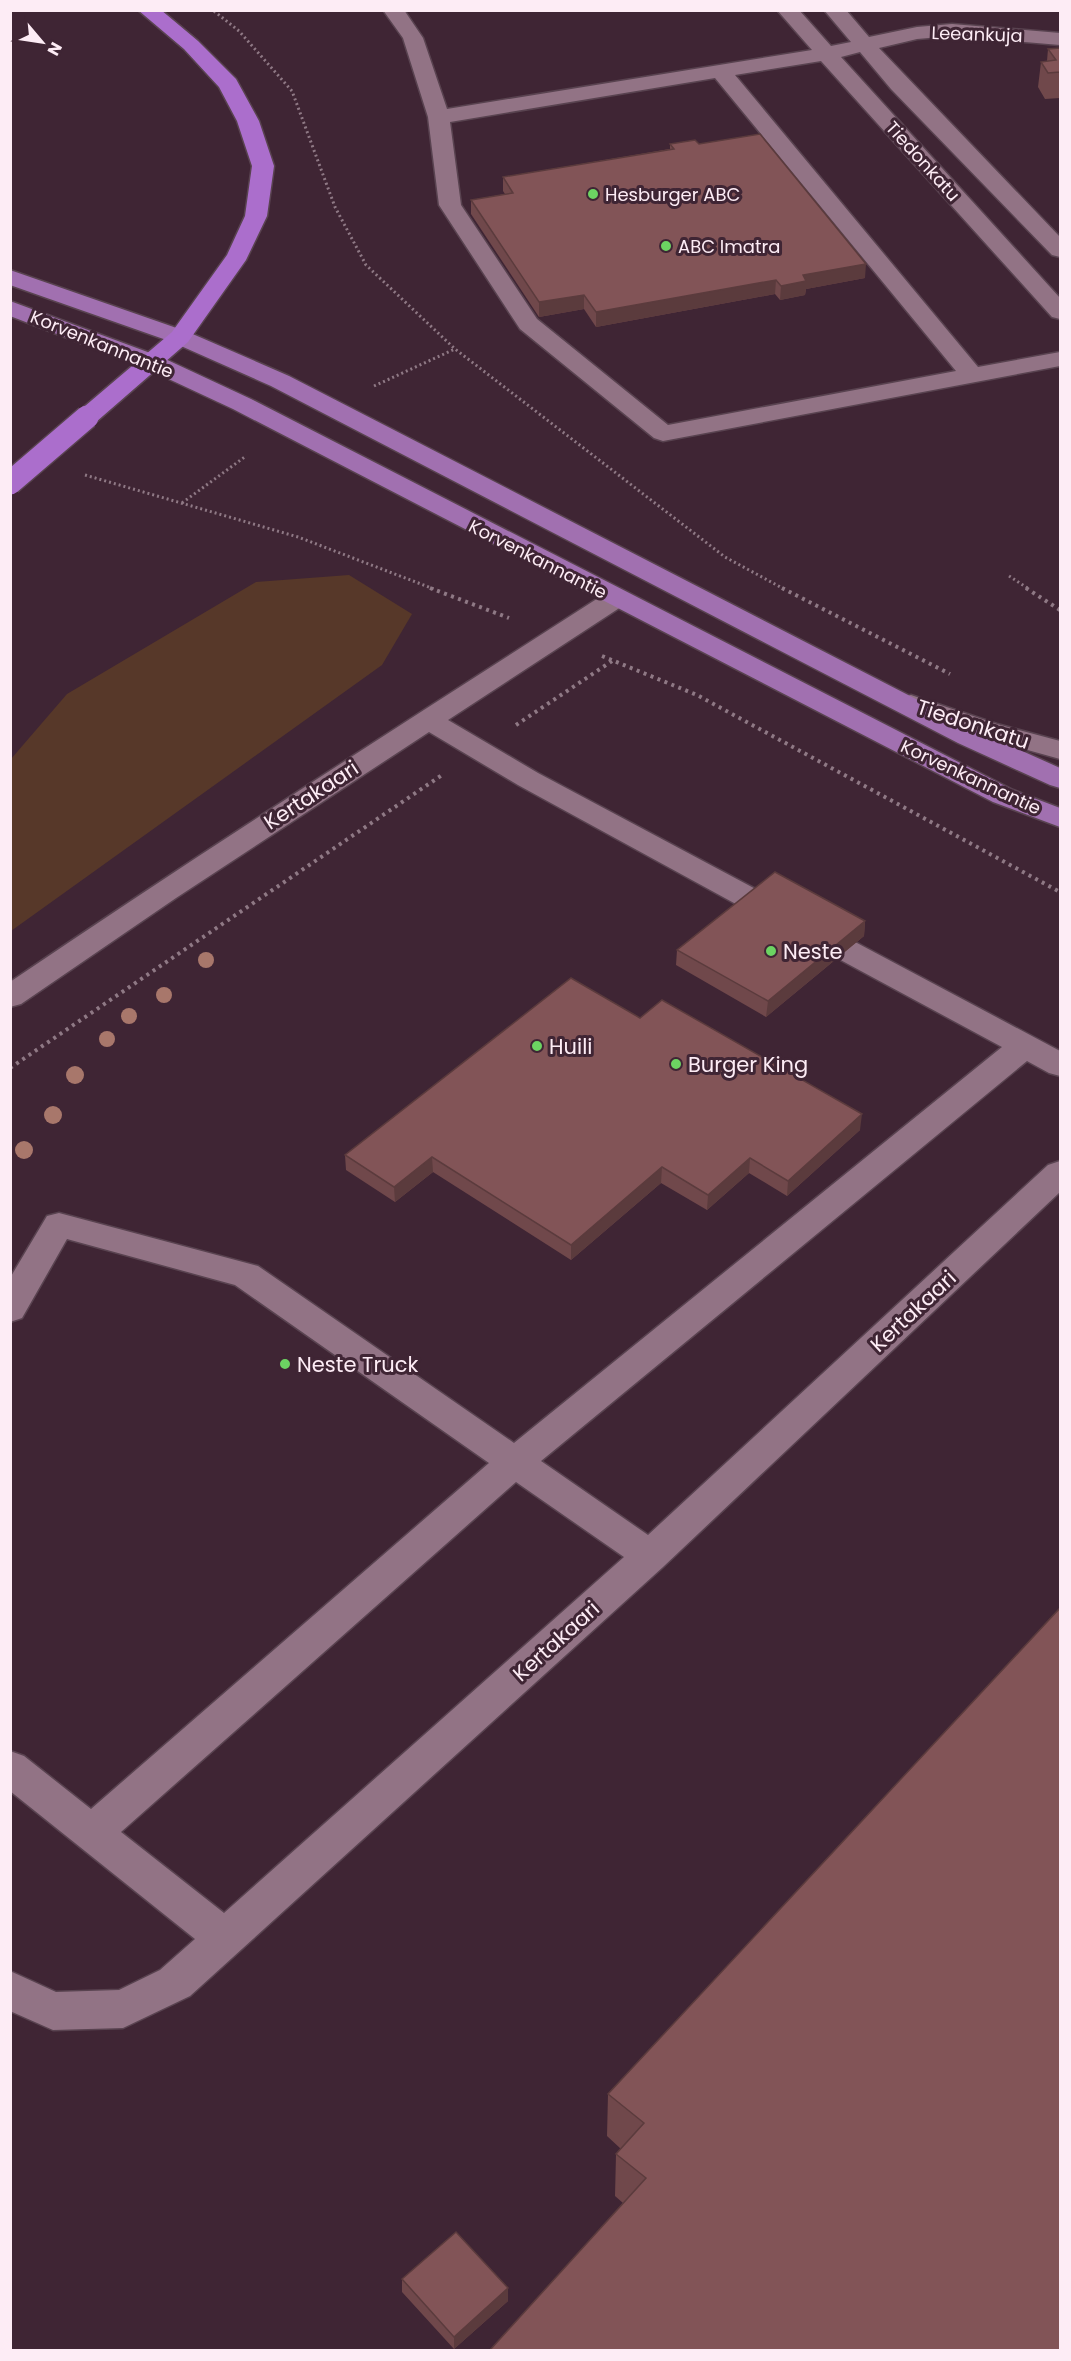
<svg xmlns="http://www.w3.org/2000/svg" width="1071" height="2361" font-family="Poppins,sans-serif">
	<style>
		.green { fill: #573829 }
		.lines { fill: none; stroke-linecap: round; stroke-linejoin: round }
		.minor-casing { stroke: #594350; stroke-width: 3 }
		.major-casing { stroke: #594350; stroke-width: 3 }
		.highway-casing { stroke: #594350; stroke-width: 3 }
		.path-far1 { stroke: #8f7985; stroke-width: 3; stroke-dasharray: 2 3; stroke-linecap: butt }
		.path { stroke: #8f7985; stroke-width: 4; stroke-dasharray: 3 4.5; stroke-linecap: butt }
		.minor { fill: #927385; fill-rule: evenodd }
		.major { fill: #a170b0; fill-rule: evenodd }
		.highway { fill: #ab6ecc; fill-rule: evenodd }
		.highway-bridge-casing { stroke: #594350; stroke-width: 26; stroke-linecap: butt }
		.highway-bridge { stroke: #ab6ecc; stroke-width: 23 }
		.tree { fill: #a8776b }
		.wall { fill: #70484b }
		.shaded-wall { fill: #5b3b3d }
		.building { fill: #825457; stroke: #5b3b3d; stroke-width: 1.5 }
		.poi-dot { fill: #6cd362; stroke: #3f2534; stroke-width: 2 }
		.labels { text-anchor: middle; dominant-baseline: central; stroke-width: 6; stroke-linejoin: round; paint-order: stroke }
		.far-street-label { font-size: 18px; fill: #fdecf5; stroke: #3f2534 }
		.far-poi-label { font-size: 18px; fill: #fdecf5; stroke: #3f2534; text-anchor: start }
		.street-label { font-size: 21px; fill: #fdecf5; stroke: #3f2534 }
		.poi-label { font-size: 21px; fill: #fdecf5; stroke: #3f2534; text-anchor: start }
	</style>
	<rect width="100%" height="100%" fill="#3f2534"/>
	<path class="green" d="M349,575L412,614L382,665L11,931V759L67,694L256,582Z"/>
	<g class="lines">
		<defs>
			<path id="minor" d="M383,10H404L423,38L447,109L812,50L777,10H799L831,46L851,42L824,10H846L869,37L917,27L952,24L1060,33V45L952,36L917,39L879,48L1060,237V257L1052,255L891,89L860,52L841,57L1060,298V319L1052,317L821,61L735,75L978,367L1060,352V366L663,441L654,438L520,329L439,205L428,117L403,38ZM715,78L956,371L668,425L537,319L461,205L450,122Z
				M615,591L624,593L628,599L624,605L448,720L538,773L767,895L771,902L767,909L756,912L745,909L518,785L429,732L176,898L21,1004L10,1007V982C207,848 406,722 606,593Z
				M911,695L997,724L1060,741V759L977,736L901,709L897,703L901,697Z
				M846,940L857,943L1060,1051V1076L1049,1073L1027,1061L541,1461L648,1535L1048,1165L1060,1161V1192L663,1567L190,1996L123,2028L53,2030L10,2011V1971L56,1992L119,1990L160,1970L195,1939L10,1791V1751L24,1756L91,1809L489,1463L235,1285L67,1239L22,1318L10,1322V1278L47,1216L59,1213L258,1266L514,1443L1002,1047L835,957L831,950L835,943ZM516,1482L624,1557L224,1913L121,1832Z"/>
			<path id="major" d="M10,270L188,332L289,376L978,731L1060,768V788L1050,785L958,743L271,386L172,342L10,285Z
				M10,301L161,357L251,399L1013,790L1060,808V827L993,802L233,409L143,367L10,316Z"/>
			<path id="highway" d="M138,10H161L198,41L236,79L259,121L274,166L267,216L246,260L188,342L96,422L87,424L78,422L75,417L78,412L172,332L227,255L245,216L252,166L237,121L219,87L184,49Z"/>
		</defs>
		<use href="#minor" class="minor-casing"/>
		<use href="#major" class="major-casing"/>
		<use href="#highway" class="highway-casing"/>
		<path class="path-far1" d="M214,11L239,31L292,91L335,207L366,265L455,349L725,557L784,589
			M374,386L455,349
			M85,475L298,537L434,589
			M182,503L246,456
			M1009,576L1029,589"/>
		<path class="path" d="M430,588L509,618
			M782,588L950,674
			M1026,588L1060,610
			M602,656L697,695L1060,892
			M516,725L612,661
			M10,1068L442,775"/>
		<use href="#minor" class="minor"/>
		<use href="#major" class="major"/>
		<use href="#highway" class="highway"/>
		<defs>
			<path id="highway-bridge" d="M10,483L87,417"/>
		</defs>
		<use href="#highway-bridge" class="highway-bridge-casing"/>
		<use href="#highway-bridge" class="highway-bridge"/>
	</g>
	<g class="tree">
		<circle cx="206" cy="960" r="8"/>
		<circle cx="164" cy="995" r="8"/>
		<circle cx="129" cy="1016" r="8"/>
		<circle cx="107" cy="1039" r="8"/>
		<circle cx="75" cy="1075" r="9"/>
		<circle cx="53" cy="1115" r="9"/>
		<circle cx="24" cy="1150" r="9"/>
	</g>
	<path class="wall" d="M1060,48V98L1045,99L1038,87L1041,62L1047,61L1048,49Z
		M670,144H699L865,278L806,289L805,295L780,300L775,294L596,327L584,309L539,317L471,214V200L505,194L503,191V177L670,149Z
		M865,921L864,936L766,1017L676,965L677,950Z
		M640,1018L860,1130L787,1196L749,1173L707,1210L661,1183L571,1260L433,1172L395,1202L346,1170L345,1155Z
		M608,2094L1060,2350L623,2203L615,2196L616,2154L621,2149L607,2136Z
		M402,2279L508,2301L454,2349L402,2292Z"/>
	<path class="shaded-wall" d="M866,264L865,278L806,289L805,295L780,300L781,286L803,275Z
		M776,280L775,294L596,327V312Z
		M584,295V309L539,317V302Z
		M865,921L864,936L766,1017L768,1001Z
		M862,1114L860,1130L787,1196L788,1181Z
		M432,1157L433,1172L395,1202L394,1187Z
		M750,1158L749,1173L707,1210L708,1195Z
		M662,1167L661,1183L571,1260V1245Z
		M508,2288V2301L454,2349V2337Z"/>
	<path class="building" d="M1060,48V72L1048,73L1041,62L1056,60L1048,49Z
		M760,134L866,264L803,275L806,281L781,286L776,280L596,312L584,295L539,302L471,200L513,193L503,177L674,149L670,144L695,140L699,144Z
		M775,872L865,921L768,1001L677,950Z
		M571,978L640,1018L662,1000L862,1114L788,1181L750,1158L708,1195L662,1167L571,1245L432,1157L394,1187L345,1155Z
		M1060,1608V2350H490L646,2178L616,2154L644,2123L608,2094Z
		M456,2232L508,2288L454,2337L402,2279Z"/>
	<g class="poi-dot">
		<circle cx="593" cy="194" r="6"/>
		<circle cx="666" cy="246" r="6"/>
		<circle cx="771" cy="951" r="6"/>
		<circle cx="537" cy="1046" r="6"/>
		<circle cx="676" cy="1064" r="6"/>
		<circle cx="285" cy="1364" r="6"/>
	</g>
	<g class="labels">
		<g class="far-street-label">
			<text transform="translate(977 34) rotate(2)">Leeankuja</text>
			<text transform="translate(923 161) rotate(48)">Tiedonkatu</text>
			<text transform="translate(102 344) rotate(22)">Korvenkannantie</text>
			<text transform="translate(538 559) rotate(27)">Korvenkannantie</text>
			<text transform="translate(971 777) rotate(25)">Korvenkannantie</text>
		</g>
		<g class="far-poi-label">
			<text x="605" y="194">Hesburger ABC</text>
			<text x="678" y="246">ABC Imatra</text>
		</g>
		<g class="street-label">
			<text transform="translate(973 724) rotate(18)">Tiedonkatu</text>
			<text transform="translate(311 795) rotate(-33)">Kertakaari</text>
			<text transform="translate(913 1311) rotate(-43)">Kertakaari</text>
			<text transform="translate(556 1641) rotate(-42)">Kertakaari</text>
		</g>
		<g class="poi-label">
			<text x="783" y="951">Neste</text>
			<text x="549" y="1046">Huili</text>
			<text x="688" y="1064">Burger King</text>
			<text x="297" y="1364">Neste Truck</text>
		</g>
	</g>
	<rect width="1071" height="2361" fill="none" stroke="#fdecf5" stroke-width="24"/>
	<g transform="translate(42 42) rotate(119)" stroke="#3f2534" stroke-width="4.5" paint-order="stroke">
	<path d="M0-4.5L10 22L0 15L-10 22Z" fill="#fdecf5"/>
	<text y="-9" font-size="16" font-weight="bold" text-anchor="middle" fill="#fdecf5">N</text>
	</g>
</svg>
